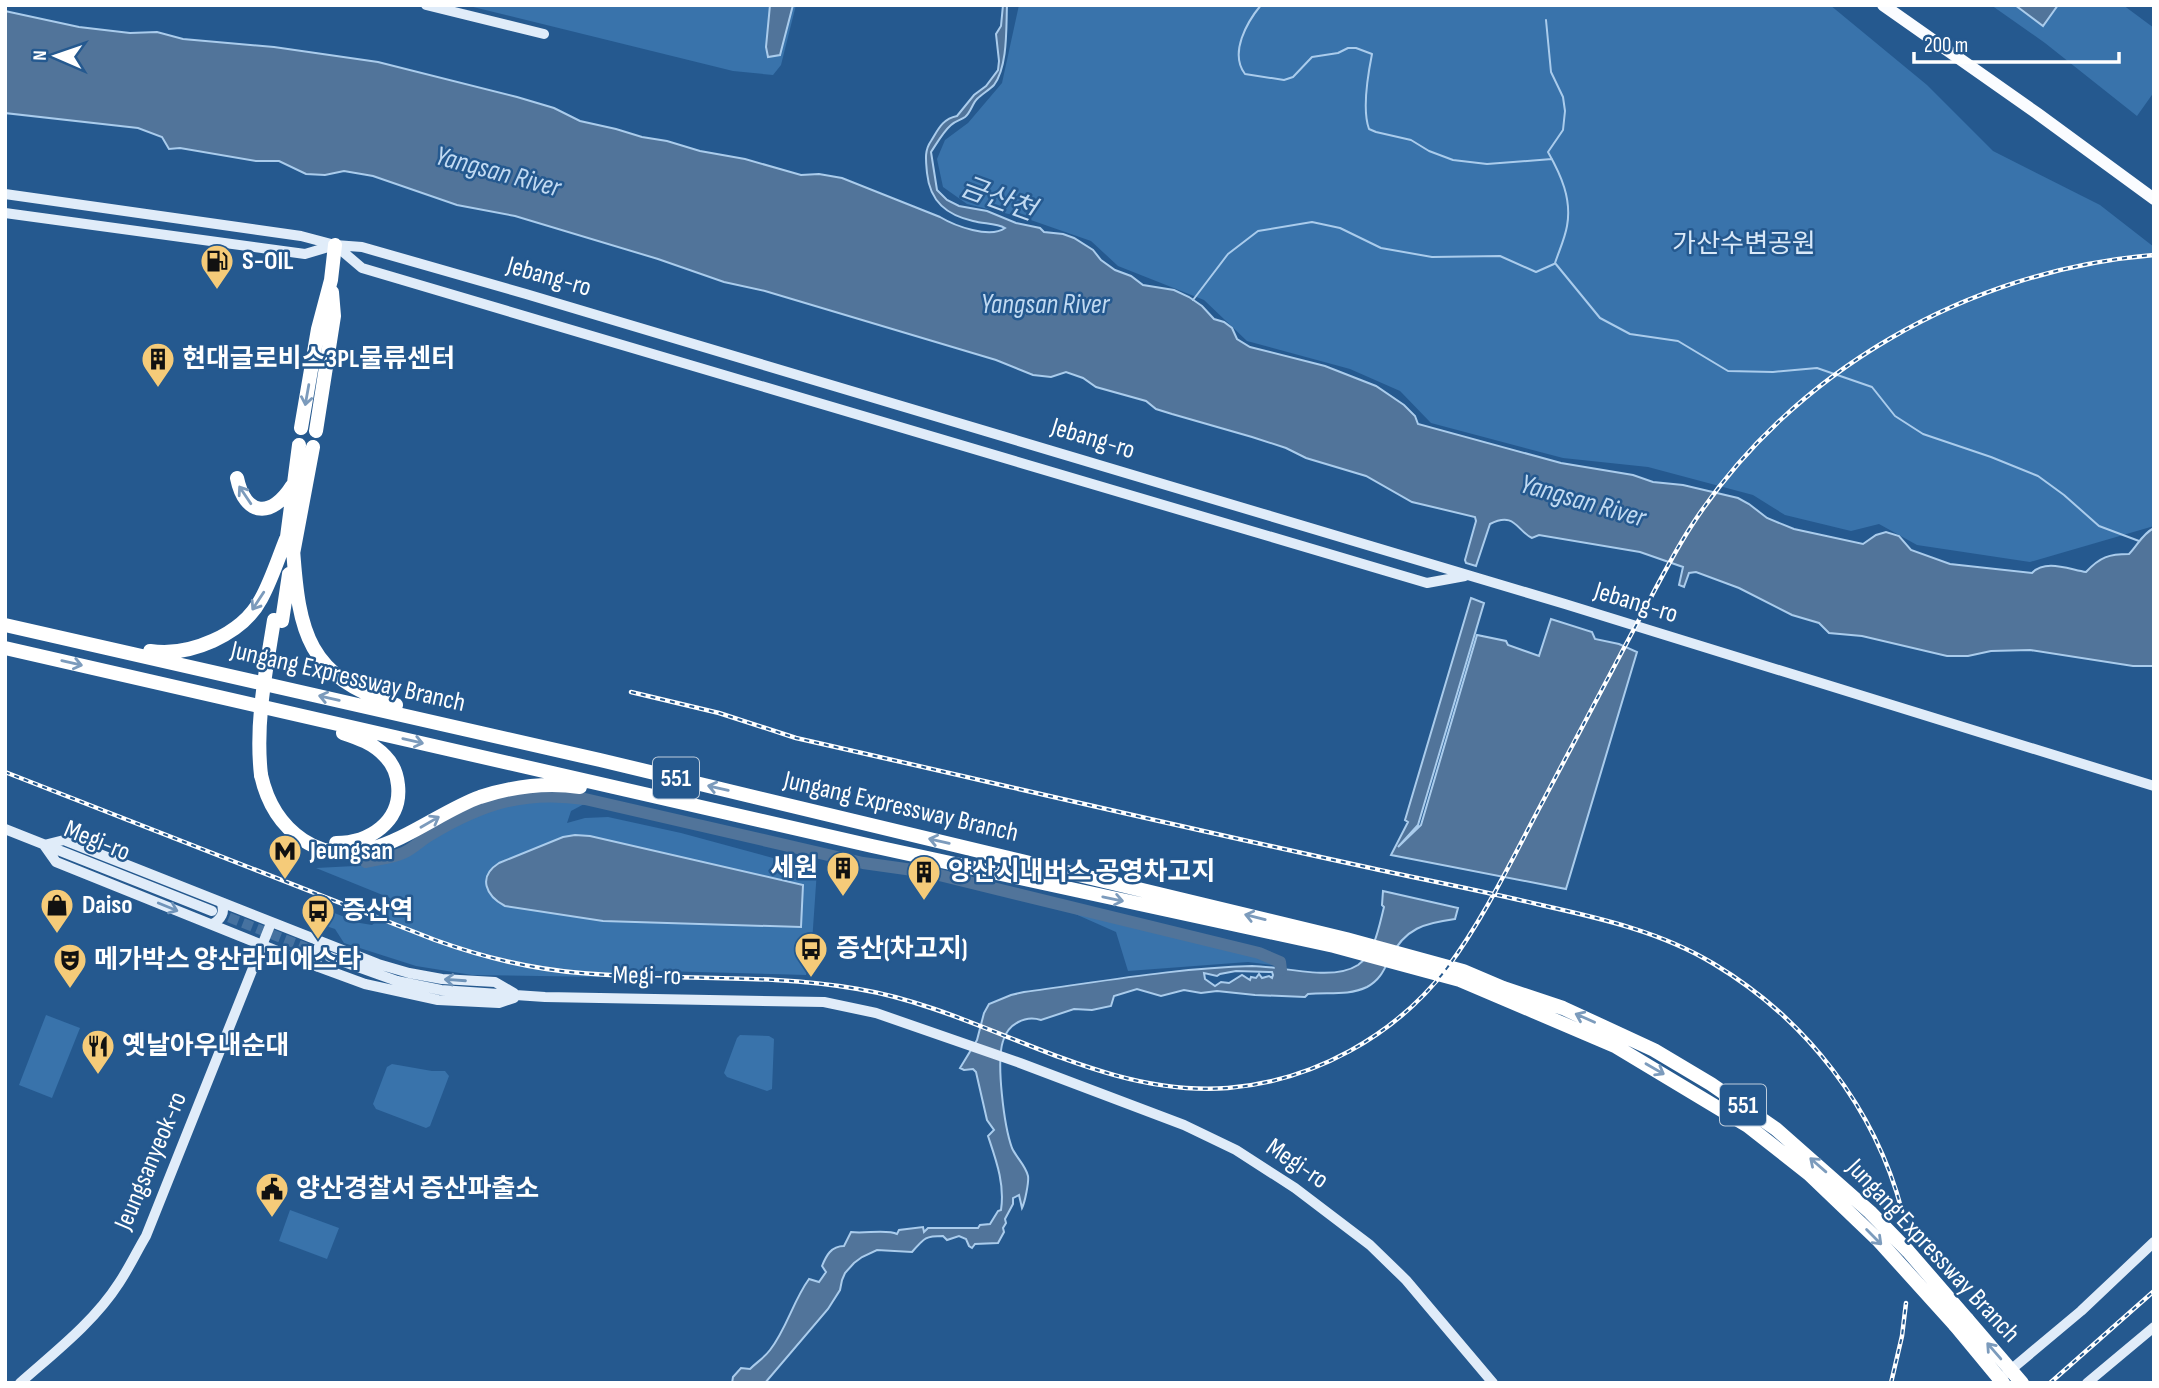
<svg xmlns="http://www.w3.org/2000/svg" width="2159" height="1388" font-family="'Sofia Sans Condensed','Noto Sans KR',sans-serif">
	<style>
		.green { fill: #3973ab }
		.water { fill: #51749a; stroke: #aaccec; stroke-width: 2; fill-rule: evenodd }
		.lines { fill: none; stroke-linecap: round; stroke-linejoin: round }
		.stream { stroke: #aaccec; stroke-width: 2 }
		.river { stroke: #51749a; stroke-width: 12 }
		.secondary-tunnel { stroke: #4672a0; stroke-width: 10; stroke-dasharray: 10 5; stroke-linecap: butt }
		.secondary { stroke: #e0ecf9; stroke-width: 10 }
		.primary { stroke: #fafcff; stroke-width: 12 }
		.highway { stroke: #fff; stroke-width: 14 }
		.rail-casing { stroke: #fff; stroke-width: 4.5 }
		.rail { stroke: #25598f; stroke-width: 2; stroke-dasharray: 5; stroke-linecap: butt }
		.highway-bridge { stroke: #fff; stroke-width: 14 }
		.oneway { stroke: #7c9bbc }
		.oneway2 { stroke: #7094b9 }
		.labels { text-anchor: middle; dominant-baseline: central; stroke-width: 5; stroke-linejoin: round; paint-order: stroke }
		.shield { fill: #25598f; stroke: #becddd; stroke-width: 2 }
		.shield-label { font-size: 24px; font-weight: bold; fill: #fff }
		.park-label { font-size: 26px; fill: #dae9f8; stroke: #25598f }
		.poi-label { font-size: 26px; font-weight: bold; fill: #fff; stroke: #25598f; text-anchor: start }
		.street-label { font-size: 26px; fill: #fff; stroke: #25598f }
		.water-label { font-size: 28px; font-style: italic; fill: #c1daf2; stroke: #25598f }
	</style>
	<rect width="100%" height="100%" fill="#25598f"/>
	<path class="green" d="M465,5H796L781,65L773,75L733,71Z
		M1019,5H1830L1927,85L1993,151L2100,205L2154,247V526L2030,562L1917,545L1879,524L1851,531L1785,515L1753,495L1648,467L1563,458L1431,423L1400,391L1350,369L1247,341L1204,300L1118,266L1091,241L1025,218L967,204L943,187L937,159L945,140L968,123L1002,83Z
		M1991,5H2123L2154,28V92L2137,116L2045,43Z
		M553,798L586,803L571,811L567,823L585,818L608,817L681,833L817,870L811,957L806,975L622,970L604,977L472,975L416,966L344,943L335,929L320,924L317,926L306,918L301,910L305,904L324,909L360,923L372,925L384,915L390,898L316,868L374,865L408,855L439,835L494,808Z
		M1073,913L1260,956L1270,960L1273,965L1248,962L1128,971L1116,932Z
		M46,1015L80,1028L52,1098L19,1085Z
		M740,1035L769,1036L774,1039L772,1089L767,1091L727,1077L724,1073L737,1038Z
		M392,1064L432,1071H445L449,1076L430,1126L426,1128L376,1109L373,1104L387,1067Z
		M290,1210L339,1228L327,1259L279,1241Z"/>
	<path class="water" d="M770,5H793L780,55L768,57L766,47Z
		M1003,5H1007C1006,28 1008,66 994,85C989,90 982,94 977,99C972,104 971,112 965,117C961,120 955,121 951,125C943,132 937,143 931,152L937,190L947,200L959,206L987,211L1016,223L1040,228L1044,232L1063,234L1074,238L1093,250L1101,260L1115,270L1131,276L1143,285L1174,290L1189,297L1202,306L1214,319L1224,322L1232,328L1237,339L1250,347L1325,366L1376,386L1404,405L1415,416L1418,424L1561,463L1633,475L1653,482L1683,485L1738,498L1749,504L1767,518L1794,529L1863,544L1876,535L1886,532L1899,536L1911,550L1950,564L2032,573C2045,559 2068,569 2086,572C2100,557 2109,554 2129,554C2138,545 2142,534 2154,528V666H2133L2030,650L1991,651L1968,656H1947L1862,636L1829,633L1819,623L1792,615L1739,588L1696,572L1689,573L1684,587L1679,585L1683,567L1640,552L1539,535L1532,538C1517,531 1515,511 1490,524L1476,566L1466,563L1465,560L1476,521L1475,517L1412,502L1366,476L1306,458L1286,448L1252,437L1172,414L1156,409L1146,401L1096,387L1083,378L1066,372L1051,377L1033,375L996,360L765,291L724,282L658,259L515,216L457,205L373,176L344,171L325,175L306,174L279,161H256L180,148L169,149L162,137L138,128L5,113V11L79,27L130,33L157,32L183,39L274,47L378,62L517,97L554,108L580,121L616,129L642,137L667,141L700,151L745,159L801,175L819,174L842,178L940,217C955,226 990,239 1005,228C996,223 984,224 973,221C947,215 930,202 927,173C926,161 924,151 931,141C938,130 942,119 957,116L974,95L986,86L998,70L999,61L996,34L1001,26Z
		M2015,5H2058L2043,26Z
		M1471,598L1484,603L1418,825L1398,847L1421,825L1477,635L1506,641L1508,645L1539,656L1551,619L1592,632L1595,639L1619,644L1637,652L1566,889L1391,855L1408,822L1405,820Z
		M575,835L590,836L803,885L801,927L603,921L505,906C486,896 477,877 499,863L563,837Z
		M1383,891L1458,908L1455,919C1425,923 1405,928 1390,958C1384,970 1380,980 1367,987C1348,996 1328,992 1308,994L1305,997L1255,995L1217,991L1201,993L1184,990L1161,996L1137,989L1114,996L1111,1006L1092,1010L1074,1009L1041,1020C1025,1015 1008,1024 1003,1041C996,1062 1004,1126 1012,1148C1016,1157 1026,1166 1028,1176C1029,1182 1025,1202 1022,1208L1019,1195L1013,1198V1204L1005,1219L1006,1223L1003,1228L1004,1232L998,1243L975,1244L972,1248L969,1246L966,1239L959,1236L947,1240L943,1236C926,1236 925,1237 912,1252L877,1250L862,1257L854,1263L845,1273L842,1280L840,1290L828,1309L765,1383H732L733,1377L741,1368L750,1369C757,1362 764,1358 770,1350C787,1328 793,1301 809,1279L819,1282L826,1272L822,1266C826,1256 831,1246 844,1246L851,1232C864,1234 887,1229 897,1234L899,1230L923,1227L924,1232L928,1228H978L980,1225L990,1224L998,1211L1001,1210C1005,1184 996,1160 988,1136L994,1130L987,1120L976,1072L973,1069L964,1070L960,1068L977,1040L984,1013L989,1004L1011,995L1024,992C1099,982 1176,968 1252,966C1282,966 1332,982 1358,965C1375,953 1379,926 1384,907L1382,905ZM1236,971L1269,972H1272L1273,975L1272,978L1269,976L1262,978L1259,974L1256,978L1251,977L1250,980L1242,975L1229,983L1221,982L1215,986L1205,979L1204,973L1217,976L1220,974Z"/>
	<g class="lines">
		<path class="stream" d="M1261,5C1247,22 1229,53 1245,74L1284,80L1293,77L1312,57L1338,53L1348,48H1356L1372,54C1368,74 1362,110 1369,129L1376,132L1411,140L1429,151L1453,160L1487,164L1552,159
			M1546,20L1551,72L1563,97L1565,111L1563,130L1548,152C1561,175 1572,199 1567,226C1565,238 1559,251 1555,263L1600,318L1630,334L1678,341L1728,371L1773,372L1817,368L1872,387L1895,416L1923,434L1991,457L2038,476L2064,495L2099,526L2139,541
			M1193,300L1228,254L1258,231L1312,222L1340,228L1381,248L1432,257L1500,256L1536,272L1554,264"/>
		<path class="river" d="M366,862C378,859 392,858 403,853C413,849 421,840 430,835C482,804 524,790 585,799L863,863L927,872L1259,953L1280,962L1281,970"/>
		<path class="secondary-tunnel" d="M215,912L330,957"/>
		<path class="secondary" d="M426,5L544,34
			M5,194L301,236L335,245L362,247L526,294L1565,604L2154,786
			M5,213L305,254L335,245
			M335,245L362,268L1427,583L1465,576
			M5,829L212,911
			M44,845L56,862L297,959L365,984L438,1000L499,1003L514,998
			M44,845L64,840L378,964L409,973L442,979L495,982L514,993
			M212,924C221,920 226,912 221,902
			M330,957L397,981L441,990L545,997L824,1002L876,1013L1020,1063L1184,1125L1236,1150L1295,1188L1370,1245L1406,1280L1493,1383
			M318,967L315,954L319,947L324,944
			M2007,1373L2081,1311L2154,1242
			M20,1383C55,1352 94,1322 119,1283C129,1268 137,1251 146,1236L271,923
			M2087,1383L2154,1327"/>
		<path class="primary" d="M1883,5L2038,114L2154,199"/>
		<path class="highway" d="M301,428L318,329L331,280L335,245
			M316,431L334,316L332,292
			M237,478C245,517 272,518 292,486
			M287,537L299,445
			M293,549C299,633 307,676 396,705
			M293,554L313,447
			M282,621L289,574
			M5,625L600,760L1346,939L1463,971L1503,988L1563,1008L1654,1050L1711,1084L1776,1129L1870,1212L1908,1251L1967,1319
			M5,648L872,846L1334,946L1460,980L1615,1046L1748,1126L1809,1174L1879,1241L1955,1325
			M150,651C189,657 242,635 261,599C271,581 278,559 286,539
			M261,775C267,802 279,824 303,840C363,880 426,816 480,797C514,786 545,782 580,787
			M336,843C369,843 402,822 398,785C397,774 393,764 385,756C373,743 358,738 343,733"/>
		<defs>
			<path id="rail" d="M631,692L719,713L796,738C986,781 1176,826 1366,867C1425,880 1483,891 1541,905C1599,918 1662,932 1714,964C1806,1019 1875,1108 1902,1211
				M5,772L435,940C482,957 531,969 581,973C673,981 767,973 858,989C984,1010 1097,1098 1228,1088C1313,1081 1395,1036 1447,968C1485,917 1513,857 1543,801C1573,744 1603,687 1633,631C1652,596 1669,561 1690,528C1791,371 1969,270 2154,255
				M1891,1383L1902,1336L1906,1303
				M2050,1383L2154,1291"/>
		</defs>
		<use href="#rail" class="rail-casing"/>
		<use href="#rail" class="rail"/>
		<path class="highway-bridge" d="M261,775C255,722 266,671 274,620
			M1967,1319L2022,1383
			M1955,1325L2003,1383"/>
	</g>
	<defs><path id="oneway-shaft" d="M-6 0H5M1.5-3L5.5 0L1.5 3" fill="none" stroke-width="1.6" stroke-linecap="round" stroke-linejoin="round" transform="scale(1.75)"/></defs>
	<g class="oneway">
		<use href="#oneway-shaft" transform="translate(307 395) rotate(100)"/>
		<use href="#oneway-shaft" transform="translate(245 495) rotate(-124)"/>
		<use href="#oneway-shaft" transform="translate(258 601) rotate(123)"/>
		<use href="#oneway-shaft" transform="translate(72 663) rotate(13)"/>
		<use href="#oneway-shaft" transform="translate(329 698) rotate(-167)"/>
		<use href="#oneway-shaft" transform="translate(413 741) rotate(13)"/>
		<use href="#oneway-shaft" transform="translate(718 788) rotate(-167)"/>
		<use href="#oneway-shaft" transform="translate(430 822) rotate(-30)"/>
		<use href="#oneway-shaft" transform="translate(939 841) rotate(-167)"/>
		<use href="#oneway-shaft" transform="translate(1113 899) rotate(12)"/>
		<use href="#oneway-shaft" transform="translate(1255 917) rotate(-166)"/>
		<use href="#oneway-shaft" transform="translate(1585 1018) rotate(-156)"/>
		<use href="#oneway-shaft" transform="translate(1655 1069) rotate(30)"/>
		<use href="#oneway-shaft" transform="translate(1818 1165) rotate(-139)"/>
		<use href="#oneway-shaft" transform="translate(1874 1237) rotate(45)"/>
		<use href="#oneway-shaft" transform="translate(1994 1351) rotate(-131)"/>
	</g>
	<g class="oneway2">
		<use href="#oneway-shaft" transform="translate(168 907) rotate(22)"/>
		<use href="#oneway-shaft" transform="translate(455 980) rotate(-176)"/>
	</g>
	<defs>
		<symbol id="fuel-pin" viewBox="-11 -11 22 30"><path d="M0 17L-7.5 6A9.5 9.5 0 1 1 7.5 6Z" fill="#f5cb79" stroke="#25598f"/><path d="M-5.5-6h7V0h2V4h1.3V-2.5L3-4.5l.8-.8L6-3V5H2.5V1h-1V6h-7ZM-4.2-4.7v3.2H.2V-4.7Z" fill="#111"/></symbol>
		<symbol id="building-pin" viewBox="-11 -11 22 30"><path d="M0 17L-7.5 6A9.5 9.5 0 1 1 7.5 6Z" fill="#f5cb79" stroke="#25598f"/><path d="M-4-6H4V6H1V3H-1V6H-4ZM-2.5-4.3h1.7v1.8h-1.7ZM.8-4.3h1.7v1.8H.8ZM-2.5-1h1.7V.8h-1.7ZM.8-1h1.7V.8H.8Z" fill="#111"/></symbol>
		<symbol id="metro-pin" viewBox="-11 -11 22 30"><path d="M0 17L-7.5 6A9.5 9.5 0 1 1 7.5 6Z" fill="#f5cb79" stroke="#25598f"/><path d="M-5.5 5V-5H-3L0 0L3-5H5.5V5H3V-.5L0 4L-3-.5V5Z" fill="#111"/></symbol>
		<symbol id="shop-pin" viewBox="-11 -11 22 30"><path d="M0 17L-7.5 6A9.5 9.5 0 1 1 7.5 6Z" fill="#f5cb79" stroke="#25598f"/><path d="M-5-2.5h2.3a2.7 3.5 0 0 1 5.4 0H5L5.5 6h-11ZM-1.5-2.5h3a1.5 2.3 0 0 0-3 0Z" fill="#111"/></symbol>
		<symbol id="bus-pin" viewBox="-11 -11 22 30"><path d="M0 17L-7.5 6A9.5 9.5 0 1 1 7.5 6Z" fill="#f5cb79" stroke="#25598f"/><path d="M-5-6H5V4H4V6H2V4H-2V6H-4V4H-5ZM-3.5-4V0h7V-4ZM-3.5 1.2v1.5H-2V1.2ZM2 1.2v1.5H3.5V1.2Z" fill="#111"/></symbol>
		<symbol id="theatre-pin" viewBox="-11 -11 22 30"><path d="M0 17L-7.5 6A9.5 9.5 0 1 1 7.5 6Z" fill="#f5cb79" stroke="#25598f"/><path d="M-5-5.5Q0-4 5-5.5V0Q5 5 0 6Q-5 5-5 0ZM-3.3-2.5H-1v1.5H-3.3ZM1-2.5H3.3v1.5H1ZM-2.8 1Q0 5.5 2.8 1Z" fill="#111"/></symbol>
		<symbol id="restaurant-pin" viewBox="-11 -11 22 30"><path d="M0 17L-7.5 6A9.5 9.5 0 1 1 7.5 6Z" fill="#f5cb79" stroke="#25598f"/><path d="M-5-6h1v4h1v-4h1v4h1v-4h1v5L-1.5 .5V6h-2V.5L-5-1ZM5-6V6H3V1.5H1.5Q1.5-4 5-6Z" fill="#111"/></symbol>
		<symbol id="civic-pin" viewBox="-11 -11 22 30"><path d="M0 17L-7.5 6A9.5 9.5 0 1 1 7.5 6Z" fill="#f5cb79" stroke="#25598f"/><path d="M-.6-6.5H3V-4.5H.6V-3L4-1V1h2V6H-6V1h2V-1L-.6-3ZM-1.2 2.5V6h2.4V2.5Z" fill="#111"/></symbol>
	</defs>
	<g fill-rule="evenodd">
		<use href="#fuel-pin" x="198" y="242" width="38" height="52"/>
		<use href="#building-pin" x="139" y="340" width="38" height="52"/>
		<use href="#metro-pin" x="266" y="832" width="38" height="52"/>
		<use href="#building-pin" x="824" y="849" width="38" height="52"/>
		<use href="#building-pin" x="905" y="853" width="38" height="52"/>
		<use href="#shop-pin" x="38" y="886" width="38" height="52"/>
		<use href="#bus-pin" x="299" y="892" width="38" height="52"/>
		<use href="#bus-pin" x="792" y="930" width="38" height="52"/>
		<use href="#theatre-pin" x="51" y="941" width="38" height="52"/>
		<use href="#restaurant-pin" x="79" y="1027" width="38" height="52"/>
		<use href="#civic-pin" x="253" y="1170" width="38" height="52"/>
	</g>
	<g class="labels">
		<g class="shield">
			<rect x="653" y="757.5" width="46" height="41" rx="5"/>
			<rect x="1720" y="1084.5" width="46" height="41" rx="5"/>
		</g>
		<g class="shield-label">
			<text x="676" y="778">551</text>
			<text x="1743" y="1105">551</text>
		</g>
		<g class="park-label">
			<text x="1744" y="244">가산수변공원</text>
		</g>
		<g class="poi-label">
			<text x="242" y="261">S-OIL</text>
			<text x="182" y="359">현대글로비스3PL물류센터</text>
			<text x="310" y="851">Jeungsan</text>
			<text x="818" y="868" text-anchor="end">세원</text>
			<text x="948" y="872">양산시내버스 공영차고지</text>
			<text x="82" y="905">Daiso</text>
			<text x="342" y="911">증산역</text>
			<text x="836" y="949">증산(차고지)</text>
			<text x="94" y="960">메가박스 양산라피에스타</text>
			<text x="122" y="1046">옛날아우내순대</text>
			<text x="296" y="1189">양산경찰서 증산파출소</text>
		</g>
		<g class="street-label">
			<text transform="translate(549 277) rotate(16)">Jebang-ro</text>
			<text transform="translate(1093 439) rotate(17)">Jebang-ro</text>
			<text transform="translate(1636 603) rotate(17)">Jebang-ro</text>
			<text transform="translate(348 677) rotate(13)">Jungang Expressway Branch</text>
			<text transform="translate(901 807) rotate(13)">Jungang Expressway Branch</text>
			<text transform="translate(97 841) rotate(22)">Megi-ro</text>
			<text transform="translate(647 976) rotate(1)">Megi-ro</text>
			<text transform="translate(151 1161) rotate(-67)">Jeungsanyeok-ro</text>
			<text transform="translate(1297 1164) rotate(34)">Megi-ro</text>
			<text transform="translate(1933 1251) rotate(47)">Jungang Expressway Branch</text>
		</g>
		<g class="water-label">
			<text transform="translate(498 172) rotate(15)">Yangsan River</text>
			<text transform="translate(998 199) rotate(20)">금산천</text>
			<text x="1045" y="304">Yangsan River</text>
			<text transform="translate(1583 501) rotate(16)">Yangsan River</text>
		</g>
	</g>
	<rect width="2159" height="1388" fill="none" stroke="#ffffff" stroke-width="14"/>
	<g transform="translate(56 56) rotate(272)" stroke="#25598f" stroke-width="5" paint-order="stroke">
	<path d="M0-5L12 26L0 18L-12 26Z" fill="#ffffff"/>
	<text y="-10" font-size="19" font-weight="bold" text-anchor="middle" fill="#ffffff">N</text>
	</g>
	<path d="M1914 52v10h205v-10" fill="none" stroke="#ffffff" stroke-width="3.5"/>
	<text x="1924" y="52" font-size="21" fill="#ffffff" stroke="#25598f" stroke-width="5" paint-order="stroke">200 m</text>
</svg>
